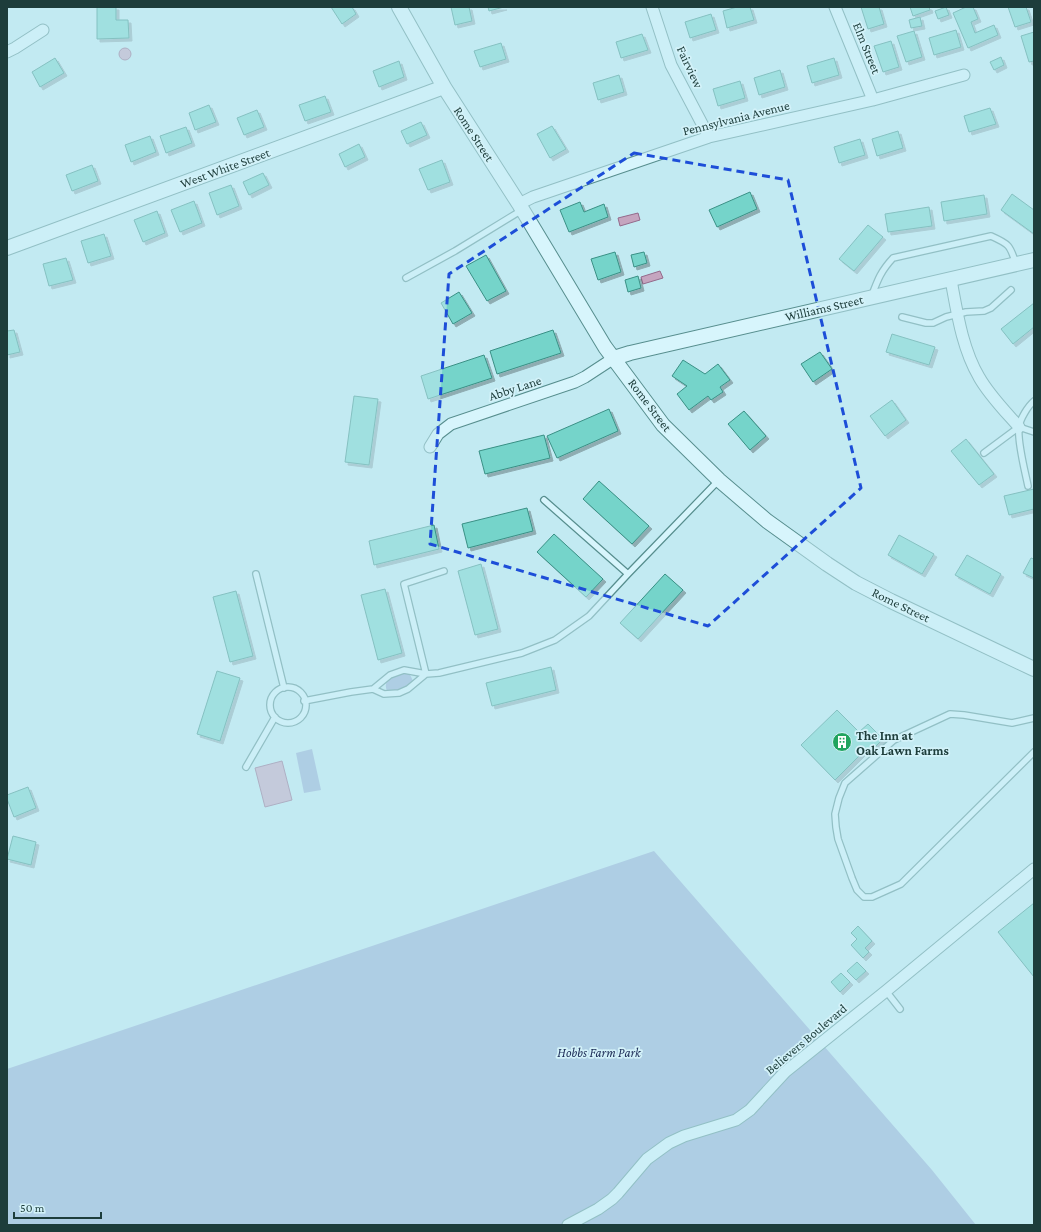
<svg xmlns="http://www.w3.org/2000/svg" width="1041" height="1232" font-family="'Crimson Pro',serif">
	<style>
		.green { fill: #95aed2 }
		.water { fill: #c5a5bf; stroke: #946a8b }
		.building { fill: #74d4ca; stroke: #3a9085; filter: url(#shadow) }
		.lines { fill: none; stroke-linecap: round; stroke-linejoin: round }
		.service-casing { stroke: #578e8e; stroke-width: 8 }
		.minor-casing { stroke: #578e8e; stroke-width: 13 }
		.tertiary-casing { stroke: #578e8e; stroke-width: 16 }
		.service { stroke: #d7f5fc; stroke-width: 5.5 }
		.minor { stroke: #d7f5fc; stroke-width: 11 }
		.tertiary { stroke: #d7f5fc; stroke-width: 14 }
		.marked { fill: none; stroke: #1d4ed8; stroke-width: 3; stroke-dasharray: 8 5; stroke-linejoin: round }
		.labels { text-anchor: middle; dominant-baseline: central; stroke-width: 3.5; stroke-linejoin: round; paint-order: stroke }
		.street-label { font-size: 13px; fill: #1d3d3b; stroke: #d3f2f9 }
		.poi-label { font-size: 13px; font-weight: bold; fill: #1d3d3b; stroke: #d3f2f9; text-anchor: start }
		.park-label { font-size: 13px; font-style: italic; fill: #21315b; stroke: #d3f2f9 }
	</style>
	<defs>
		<filter id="shadow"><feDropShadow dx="3" dy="3" stdDeviation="0" flood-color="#0004"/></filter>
	</defs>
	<rect width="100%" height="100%" fill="#c2eaf2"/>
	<path class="green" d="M407,673C411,675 411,677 413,681C407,689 397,691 388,693C380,679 396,674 407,673Z
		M312,749L321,790L304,793L296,753Z
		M654,851L932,1170L976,1225H7V1069Z"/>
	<path class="water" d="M119 54a6 6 0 1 1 12 0a6 6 0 1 1-12 0Z
		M638,213L640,220L620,226L618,218Z
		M660,271L663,278L643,284L641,277Z
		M282,761L292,800L265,807L255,768Z"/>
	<path class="building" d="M97,7H116V20H128L129,38L97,39Z
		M331,7H352L356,14L342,24Z
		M451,7H469L472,21L455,25Z
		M488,7H504L489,11Z
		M737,7H750L754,20L727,28L723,11Z
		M861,7H879L884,24L868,29Z
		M910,7H929L930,10L913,16Z
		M946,7L949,15L938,19L935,11Z
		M966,7H973L978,19L971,22L975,33L994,25L998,35L968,48L953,13Z
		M1008,7H1026L1031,22L1015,27Z
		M711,14L716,30L690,38L685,22Z
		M920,17L922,26L911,28L909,20Z
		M956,30L961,47L934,55L929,38Z
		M914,31L922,57L906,62L897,36Z
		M1034,32V61L1029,62L1021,36Z
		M642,34L648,50L621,58L616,42Z
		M891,41L899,67L883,72L874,46Z
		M501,43L506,59L480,67L474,51Z
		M1001,57L1004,65L994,70L990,62Z
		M55,58L64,73L40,87L32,72Z
		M834,58L839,75L812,83L807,66Z
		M399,61L404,77L379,87L373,71Z
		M780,70L785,87L759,95L754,78Z
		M619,75L624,92L598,100L593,83Z
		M740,81L745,98L718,106L713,89Z
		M325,96L331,112L305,121L299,105Z
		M209,105L216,122L195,130L189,113Z
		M990,108L996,124L969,132L964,116Z
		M257,110L264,127L244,135L237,118Z
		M421,122L427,135L407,144L401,131Z
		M552,126L566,149L550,158L537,134Z
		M186,127L192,143L166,153L160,136Z
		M898,131L903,148L877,156L872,139Z
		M150,136L156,152L131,162L125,145Z
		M860,139L865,155L839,163L834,147Z
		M359,144L365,157L345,167L339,154Z
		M442,160L450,182L428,190L419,169Z
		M92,165L98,181L72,191L66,175Z
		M263,173L269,185L249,195L243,182Z
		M231,185L239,206L217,215L209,193Z
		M750,192L757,209L717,227L709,210Z
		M1012,194L1034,210V234L1001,210Z
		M984,195L987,214L944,221L941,202Z
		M194,201L202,223L180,232L171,210Z
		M580,202L584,212L604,204L608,217L569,232L560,210Z
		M929,207L932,226L888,232L885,214Z
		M157,211L165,233L143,242L134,220Z
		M868,225L883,237L854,271L839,259Z
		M104,234L111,256L88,263L81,241Z
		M615,252L621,272L598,280L591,259Z
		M644,252L647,263L634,267L631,255Z
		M486,255L506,291L487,301L466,266Z
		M66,258L73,280L49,286L43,264Z
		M638,276L641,288L628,292L625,280Z
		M459,292L472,313L453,324L441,303Z
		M1034,303V327L1013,344L1001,329Z
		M14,330L20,352L7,355V331Z
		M553,330L561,353L497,374L490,351Z
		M892,334L935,347L929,365L886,352Z
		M820,352L832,369L813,382L801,364Z
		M484,355L492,378L428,399L421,376Z
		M683,360L705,374L718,364L730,380L720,387L723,392L711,400L708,396L689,410L677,394L687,386L672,376Z
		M354,396L378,399L369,465L345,462Z
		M892,400L906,420L885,436L870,416Z
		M609,409L618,431L557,458L547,436Z
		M744,411L766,436L750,450L728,424Z
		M544,435L550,458L485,474L479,451Z
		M966,439L994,474L979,485L951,451Z
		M599,481L649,526L632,544L583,499Z
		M1034,489V509L1009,515L1004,496Z
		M527,508L533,531L468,548L462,524Z
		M434,525L439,549L374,565L369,541Z
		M554,534L603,579L586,597L537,552Z
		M899,535L934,554L922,574L888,555Z
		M967,555L1001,574L990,594L955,575Z
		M1031,558L1034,559V578L1023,573Z
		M481,564L498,629L475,635L458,571Z
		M665,574L683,590L638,639L620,623Z
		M385,589L402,653L378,660L361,595Z
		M236,591L253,656L230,662L213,597Z
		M551,667L556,690L492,706L486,683Z
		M217,671L240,678L220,741L197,734Z
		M837,710L859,732L868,724L883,739L868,754L864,751L835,780L801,745Z
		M28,787L36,808L14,817L7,799V795Z
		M13,836L36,842L31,865L7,859Z
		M1034,903V977L998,932Z
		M858,926L872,941L865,948L869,952L863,958L851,945L857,939L851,933Z
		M857,962L866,971L856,980L847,971Z
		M841,973L850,982L840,992L831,982Z"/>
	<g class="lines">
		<defs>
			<path id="service" d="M406,278L455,251L522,210
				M872,295C878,279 881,271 893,258L991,236C1009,244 1010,245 1016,264
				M902,317L926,323H933L946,317L966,312L984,311L991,308L1011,290
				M1019,427L1034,432
				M984,453L1019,427
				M1028,486C1025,471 1017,441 1019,427C1020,419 1028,406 1034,401
				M544,500L628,574
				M256,574L284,688
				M426,674L404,584L444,571
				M270 705a18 18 0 1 1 36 0a18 18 0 1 1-36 0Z
				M373,689L390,675L404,670L426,674L439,673L522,653L555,640L589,616L628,574L719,480
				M304,701L351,692L373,689L384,694L399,693L408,689L426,674
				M1034,718L1012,723L964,715L950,714L894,740L845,783L839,798L835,814L836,827L838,839L852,878L857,890L864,897H872L901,884L1034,752
				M246,767L275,717
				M886,991L900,1009"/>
			<path id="minor" d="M652,7L671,65L709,137
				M835,7L873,100
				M7,52L15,48L43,30
				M519,204L533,197L709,137L873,100L964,75
				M951,280C957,312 962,348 979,377C989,395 1005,411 1019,427
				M430,447L438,434L451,424L575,382L585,377L614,358
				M568,1225L598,1209L612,1199L618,1193L647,1159L669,1143L684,1136L736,1120L750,1110L785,1072L886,991L1034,869"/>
			<path id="tertiary" d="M399,7L444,87L519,204L605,347L663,425L719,480L767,521L827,564L856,583L891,601L1034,669
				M7,248L444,87
				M614,358L630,353L1034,260"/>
		</defs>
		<use href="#service" class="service-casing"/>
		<use href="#minor" class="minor-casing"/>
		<use href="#tertiary" class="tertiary-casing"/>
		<use href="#service" class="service"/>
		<use href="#minor" class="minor"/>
		<use href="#tertiary" class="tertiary"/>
	</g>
	<path d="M0 0H1041V1232H0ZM634,153L788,180L861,488L708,626L430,544L449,274Z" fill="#c2eaf2" fill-opacity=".55" fill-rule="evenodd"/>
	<path class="marked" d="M634,153L788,180L861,488L708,626L430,544L449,274Z"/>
	<defs>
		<symbol id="building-disc" viewBox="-11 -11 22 22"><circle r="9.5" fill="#21a45e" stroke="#d3f2f9"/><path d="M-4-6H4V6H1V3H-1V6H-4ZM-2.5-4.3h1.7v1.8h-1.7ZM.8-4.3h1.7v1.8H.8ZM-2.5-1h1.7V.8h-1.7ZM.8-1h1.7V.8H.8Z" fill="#fff"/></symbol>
	</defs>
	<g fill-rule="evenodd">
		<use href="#building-disc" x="831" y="731" width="22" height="22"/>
	</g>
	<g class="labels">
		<g class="street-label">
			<text transform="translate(867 48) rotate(68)">Elm Street</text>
			<text transform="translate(690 67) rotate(65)">Fairview</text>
			<text transform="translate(736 118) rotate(-14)">Pennsylvania Avenue</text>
			<text transform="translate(474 134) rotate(57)">Rome Street</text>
			<text transform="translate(225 168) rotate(-20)">West White Street</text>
			<text transform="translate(824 308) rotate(-13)">Williams Street</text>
			<text transform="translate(515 388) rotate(-18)">Abby Lane</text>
			<text transform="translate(650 405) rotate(53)">Rome Street</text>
			<text transform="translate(901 605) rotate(26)">Rome Street</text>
			<text transform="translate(806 1039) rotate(-40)">Believers Boulevard</text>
		</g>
		<g class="poi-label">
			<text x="856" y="735">The Inn at<tspan x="856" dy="15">Oak Lawn Farms</tspan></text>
		</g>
		<g class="park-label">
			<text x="599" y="1052">Hobbs Farm Park</text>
		</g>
	</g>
	<rect width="1041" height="1232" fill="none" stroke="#1d3d3b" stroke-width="16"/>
	<path d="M14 1212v6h87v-6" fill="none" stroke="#1d3d3b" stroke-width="2"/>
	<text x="20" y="1212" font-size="12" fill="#1d3d3b" stroke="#d3f2f9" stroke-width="3" paint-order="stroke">50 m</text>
</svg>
